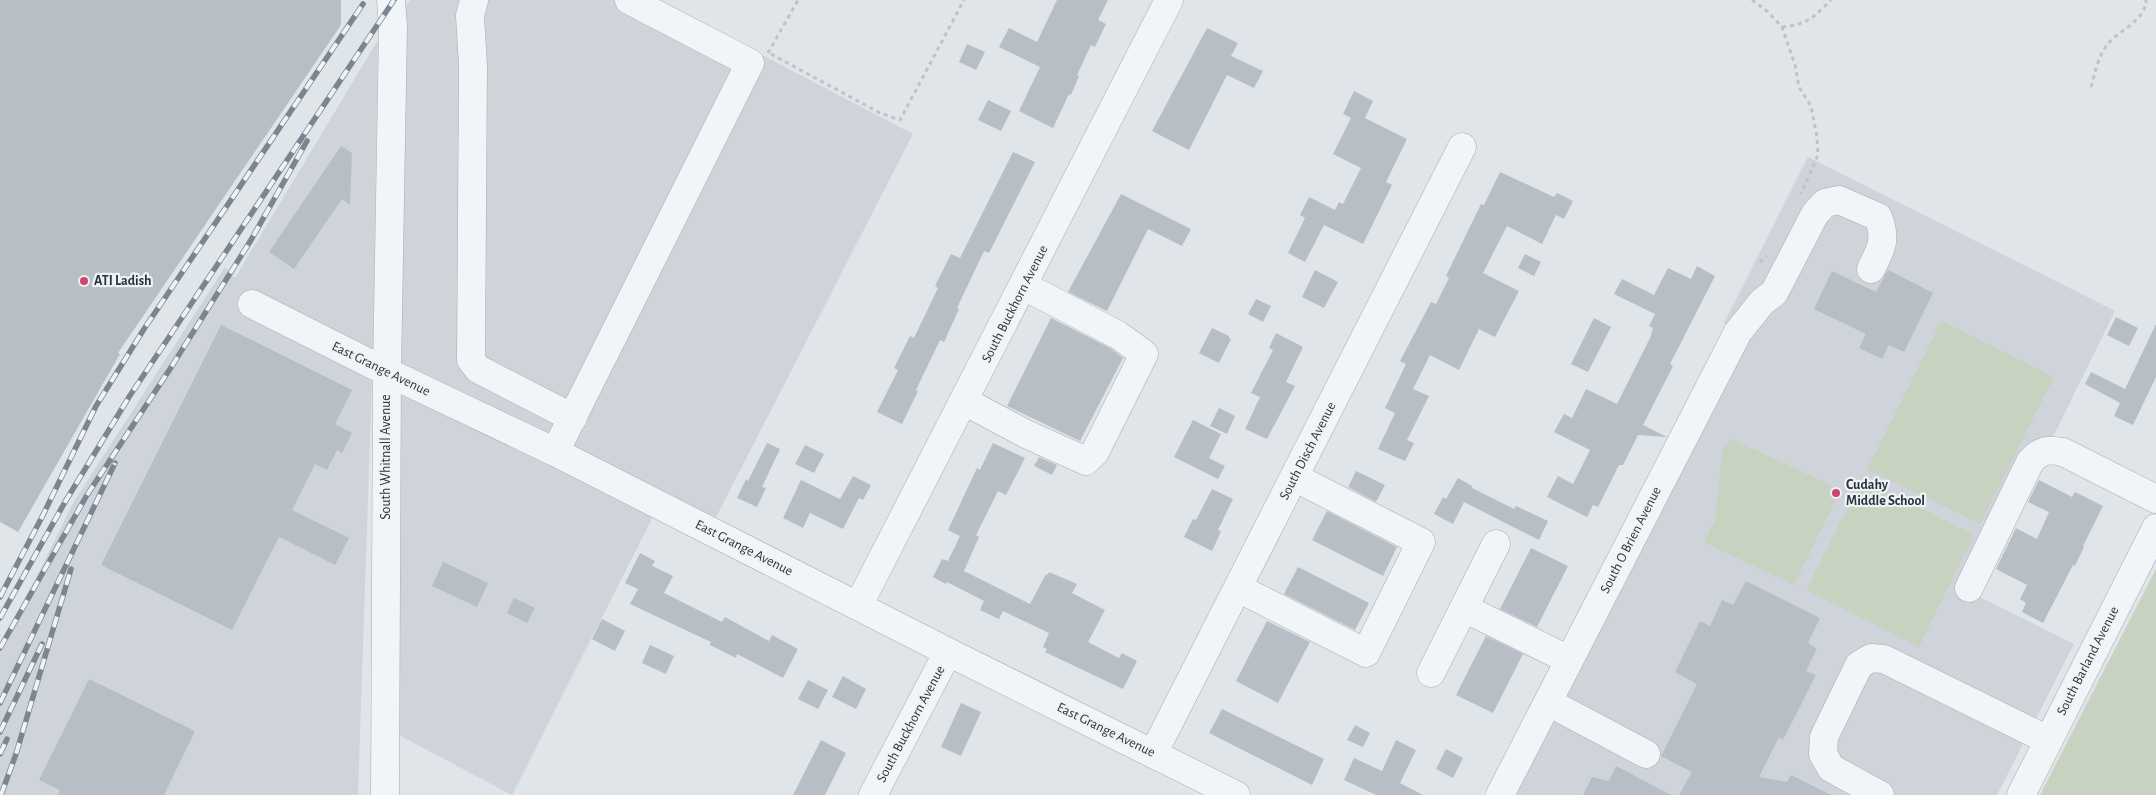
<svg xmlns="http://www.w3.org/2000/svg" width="2156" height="795" font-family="'Alegreya Sans',sans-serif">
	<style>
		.built { fill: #ced4da }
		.green { fill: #c8d2c1 }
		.building { fill: #b7bec5 }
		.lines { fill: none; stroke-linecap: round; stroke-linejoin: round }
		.minor-casing { stroke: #a5acb3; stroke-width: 29 }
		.path { stroke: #bec3c7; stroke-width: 3; stroke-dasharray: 4 4; stroke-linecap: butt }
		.minor { stroke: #f2f5f7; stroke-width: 28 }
		.rail-casing { stroke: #7a8692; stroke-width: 5.5 }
		.rail { stroke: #eff3f6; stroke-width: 4; stroke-dasharray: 11; stroke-linecap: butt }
		.poi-dot { fill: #cb476f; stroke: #eff3f6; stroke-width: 2 }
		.labels { text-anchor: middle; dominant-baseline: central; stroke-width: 4.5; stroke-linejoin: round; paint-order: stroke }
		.poi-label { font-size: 14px; font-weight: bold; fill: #293440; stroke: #eff3f6; text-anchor: start }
		.street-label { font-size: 14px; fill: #293440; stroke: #eff3f6 }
	</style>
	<rect width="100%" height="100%" fill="#e0e5e9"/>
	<path class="built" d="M410,0H657L913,134L714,521L663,497L512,795L393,732L398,16Z
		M378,40L373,348L358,795H0V651L73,503L225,267L235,278Z
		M1808,157L2115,311L2050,443L1960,587L2074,644L1997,795H1512L1747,334L1724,323Z"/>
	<path class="green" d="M1941,321L2054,377L1980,524L1867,469Z
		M1732,439L1832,486L1829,492L1838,496L1794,585L1704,542L1715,520L1723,447Z
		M1862,479L1974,535L1919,647L1806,590Z
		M2156,569V795H2040Z"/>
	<path class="building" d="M0,0H341V25L118,353L120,354L18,532L0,522Z
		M1057,0H1108L1098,20L1106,24L1095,47L1091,45L1077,75L1079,76L1071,95L1069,94L1053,128L1019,111L1040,67L999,47L1009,28L1037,42Z
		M1207,28L1238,43L1231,56L1263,71L1254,88L1227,75L1189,150L1152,131Z
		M967,44L985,52L976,70L959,62Z
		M1354,91L1373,101L1365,118L1407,139L1386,182L1392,185L1363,244L1324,225L1305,262L1288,253L1305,218L1300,215L1309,197L1335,210L1339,202L1343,204L1361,168L1333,154L1351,118L1343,114Z
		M988,100L1011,111L1001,131L978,120Z
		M341,146L352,153L350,205L342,199L294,269L269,252Z
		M1013,152L1035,162L989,253L984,251L957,308L959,309L944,342L940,340L916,390L918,391L902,424L877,412L898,370L894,368L910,336L914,338L938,288L935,286L951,254L960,258Z
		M1500,172L1554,197L1557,193L1573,201L1564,219L1556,215L1542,244L1507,226L1483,273L1519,291L1495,337L1479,329L1459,370L1430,355L1413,389L1429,396L1407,440L1414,443L1405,461L1378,449L1395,413L1385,408L1406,364L1400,361L1431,302L1436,304L1449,278L1446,276L1481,204L1484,205Z
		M1121,194L1191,229L1182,246L1148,229L1107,311L1068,292Z
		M1525,254L1541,262L1534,276L1518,268Z
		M1697,266L1715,276L1670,364L1673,366L1643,425L1667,437L1638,435L1623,465H1619L1598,507L1593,505L1587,517L1547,497L1558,476L1573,484L1590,450L1554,432L1564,414L1572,418L1586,389L1617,404L1650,338L1653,328L1649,326L1655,314L1614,294L1622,279L1654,295L1668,268L1691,279Z
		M1315,270L1338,282L1324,308L1302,297Z
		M1888,270L1933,293L1904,352L1889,345L1882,359L1859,348L1866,334L1814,309L1832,271L1876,292Z
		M1256,299L1271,306L1263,322L1248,314Z
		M2116,317L2138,328L2129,346L2107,335Z
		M1051,318L1110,348L1123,358L1080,441L1007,406Z
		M1594,318L1611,327L1588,372L1571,364Z
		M2156,324V377L2133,425L2114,416L2120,403L2085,384L2091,372L2125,389Z
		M221,325L352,390L335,424L352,433L342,453L337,450L327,470L315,464L292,510L349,538L335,565L279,537L232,630L101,565Z
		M1212,328L1229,336V338L1231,339L1219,363L1199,353Z
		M1276,333L1303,347L1286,382L1295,386L1267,439L1245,429L1260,397L1251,393L1273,350L1269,348Z
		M1219,408L1235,416L1227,434L1210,426Z
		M1193,420L1221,434L1209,458L1225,466L1218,479L1174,457Z
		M767,443L780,449L762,487L766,488L757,507L737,498L746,479L748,481Z
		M993,443L1025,458L1006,495L998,491L976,535L979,537L964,571L1030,604L1046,574L1048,575L1049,572L1077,584L1072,593L1105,610L1088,642L1119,658L1122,653L1137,661L1123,689L1045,652L1047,649L1043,647L1049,633L1003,611L999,619L980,610L984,601L947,582L946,584L933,577L942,559L948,561L960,536L948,530L977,468L980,470Z
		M805,445L824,454L814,473L795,464Z
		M1039,457L1057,465L1052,475L1034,466Z
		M1356,471L1385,485L1376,502L1348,487Z
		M853,476L871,485L863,500L859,498L843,529L810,513L803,528L783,518L801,480L840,499Z
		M1458,478L1472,486V488L1514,509L1516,506L1548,521L1539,540L1464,502L1453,524L1434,514L1443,497L1446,499Z
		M2039,480L2072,497L2075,492L2103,506L2083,546L2084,547L2075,566L2073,565L2043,623L2022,612L2026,603L2020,599L2027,585L1996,569L2016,528L2037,539L2049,512L2028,502Z
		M1212,489L1233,499L1218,530L1221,531L1212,551L1184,537L1193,519L1196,520Z
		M1327,511L1397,547L1383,576L1312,540Z
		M1531,548L1568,566L1537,627L1500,609Z
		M640,553L655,561L652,566L673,576L664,593L722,622L725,617L769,641L772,635L798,649L783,678L737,654L736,658L710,645L711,642L630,604L638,589L625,583Z
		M443,562L488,583L477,607L432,586Z
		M1298,567L1369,603L1355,630L1284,594Z
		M1746,581L1820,618L1808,643L1817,649L1806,671L1816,675L1783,740L1779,737L1759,777L1787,782L1791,775L1831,795H1679L1692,772L1661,756L1697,684L1675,672L1700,621L1710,626L1722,600L1733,605Z
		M514,598L535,608L527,623L507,613Z
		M602,619L625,631L615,651L592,639Z
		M1267,621L1310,642L1278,703L1236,681Z
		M1486,636L1523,654L1493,713L1456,695Z
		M650,645L674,656L666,674L642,663Z
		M843,676L866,689L856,709L832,697Z
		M89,679L195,731L164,795H58L60,790L39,780Z
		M808,680L828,690L818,709L798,699Z
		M961,703L981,712L961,756L941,747Z
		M1222,709L1324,759L1312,785L1209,733Z
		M1355,725L1370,733L1363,747L1347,740Z
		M821,740L846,753L825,795H793Z
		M1396,740L1416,750L1400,783L1423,795H1376L1344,780L1354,758L1382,771Z
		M1446,749L1463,758L1453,778L1436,769Z
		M1616,766L1671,795H1583L1592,777L1609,781Z"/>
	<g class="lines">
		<defs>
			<path id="minor" d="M474,0L470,16L473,66L471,360L478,369L573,418
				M252,304L387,372L555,452L948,652L1236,795
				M964,401L1026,434L1086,461L1095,452L1144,354L1118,335L1024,286
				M555,452L750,63L629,0
				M1238,588L1366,653L1421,542L1294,477
				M1969,588L2030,462C2041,450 2047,449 2063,452L2156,499
				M858,606L1169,0
				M1464,608L1569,660
				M1431,673L1496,544
				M1548,702L1646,754
				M1153,754L1462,147
				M385,795L387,372L393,27L391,0
				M873,795L948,652
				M1500,795L1738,332L1762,302L1774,293L1815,214L1825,203L1839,200L1878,217C1887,240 1881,249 1871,269
				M1880,795L1831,768L1823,754L1824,737L1859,665L1871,658L1884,659L2048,740
				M2021,795L2156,528"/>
		</defs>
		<use href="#minor" class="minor-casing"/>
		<path class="path" d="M1752,0L1767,11L1782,27L1795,65L1799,87L1811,106L1817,137L1818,155L1801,194
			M1782,27C1808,24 1813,18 1831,0
			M768,53L798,0
			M771,54L880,113L900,120L964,0
			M2091,87C2095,73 2098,58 2106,46C2117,31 2146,21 2146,0
			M1760,262L1767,256"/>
		<use href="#minor" class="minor"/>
		<defs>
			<path id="rail" d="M0,597L42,517L96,406L144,329L363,4
				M0,618L65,502L129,397L394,0
				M0,648L87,495L170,369L251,240L307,141
				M0,703L115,463
				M0,732L42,644
				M0,754L7,739
				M1,795L16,754L71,569"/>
		</defs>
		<use href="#rail" class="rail-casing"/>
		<use href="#rail" class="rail"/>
	</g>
	<g class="poi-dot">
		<circle cx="84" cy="281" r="5"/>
		<circle cx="1836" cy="493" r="5"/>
	</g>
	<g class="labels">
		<g class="poi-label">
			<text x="94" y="281">ATI Ladish</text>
			<text x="1846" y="485">Cudahy<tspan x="1846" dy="16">Middle School</tspan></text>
		</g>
		<g class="street-label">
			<text transform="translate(1015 304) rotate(-63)">South Buckhorn Avenue</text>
			<text transform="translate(381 369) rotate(26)">East Grange Avenue</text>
			<text transform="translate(1308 451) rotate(-63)">South Disch Avenue</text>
			<text transform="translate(386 457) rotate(-90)">South Whitnall Avenue</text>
			<text transform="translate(1631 540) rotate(-63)">South O Brien Avenue</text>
			<text transform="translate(744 548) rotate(27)">East Grange Avenue</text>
			<text transform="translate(2088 661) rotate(-63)">South Barland Avenue</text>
			<text transform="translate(911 724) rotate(-62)">South Buckhorn Avenue</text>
			<text transform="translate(1106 730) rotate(26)">East Grange Avenue</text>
		</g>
	</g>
</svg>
